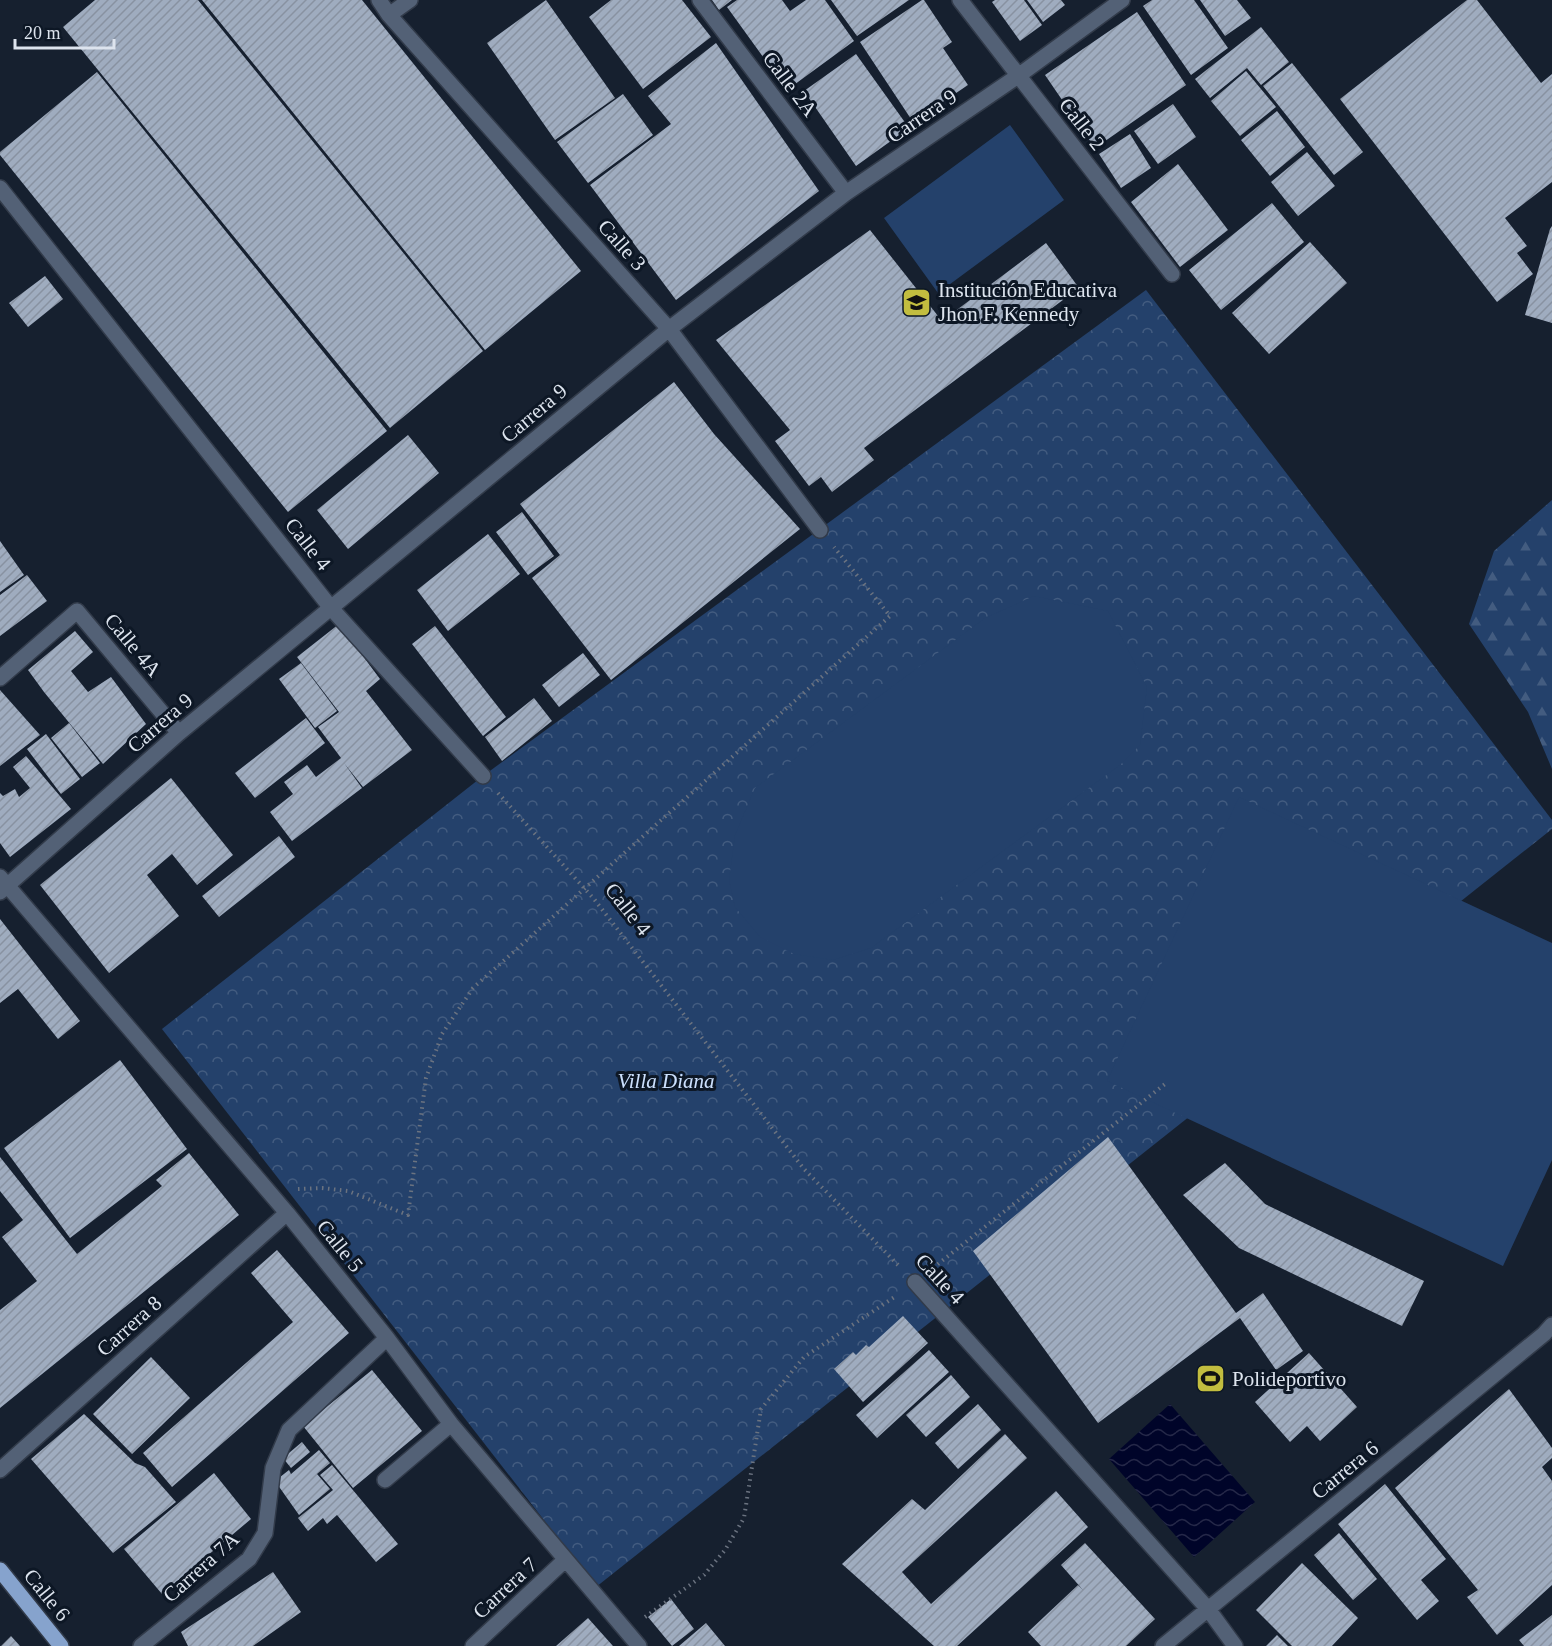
<svg xmlns="http://www.w3.org/2000/svg" width="1552" height="1646" font-family="Georgia,serif">
	<style>
		.forest { fill: url(#forest-firs) }
		.park { fill: url(#park-crowns) }
		.pitch { fill: #24416b }
		.water { fill: url(#water-waves) }
		.building { fill: url(#building-hatch) }
		.lines { fill: none; stroke-linecap: round; stroke-linejoin: round }
		.minor-casing { stroke: #323b4a; stroke-width: 18 }
		.major-casing { stroke: #323b4a; stroke-width: 18 }
		.path { stroke: #6b7380; stroke-width: 4; stroke-dasharray: 1.5 4.5; stroke-linecap: butt }
		.minor { stroke: #536176; stroke-width: 15 }
		.major { stroke: #86a3cd; stroke-width: 15 }
		.labels { text-anchor: middle; dominant-baseline: central; stroke-width: 6; stroke-linejoin: round; paint-order: stroke }
		.street-label { font-size: 21px; fill: #dde4ee; stroke: #0d1725 }
		.poi-label { font-size: 21px; fill: #dde4ee; stroke: #0d1725; text-anchor: start }
		.park-label { font-size: 21px; font-style: italic; fill: #cce0fd; stroke: #0d1725 }
	</style>
	<defs>
		<pattern id="forest-firs" width="22" height="20" patternUnits="userSpaceOnUse" patternTransform="scale(1.5)"><rect width="22" height="20" fill="#24416b"/><path d="M5 1l3.5 6h-7zM16 11l3.5 6h-7z" fill="#435c80"/></pattern>
		<pattern id="park-crowns" width="20" height="18" patternUnits="userSpaceOnUse" patternTransform="scale(1.5)"><rect width="20" height="18" fill="#24416b"/><path d="M2 6a3 3 0 1 1 6 0M12 15a3 3 0 1 1 6 0" fill="none" stroke="#435c80"/></pattern>
		<pattern id="water-waves" width="16" height="10" patternUnits="userSpaceOnUse" patternTransform="scale(1.5)"><rect width="16" height="10" fill="#000429"/><path d="M0 5q4-4 8 0t8 0" fill="none" stroke="#252848"/></pattern>
		<pattern id="building-hatch" width="6" height="6" patternUnits="userSpaceOnUse" patternTransform="scale(1.5)"><rect width="6" height="6" fill="#9facbf"/><path d="M-1 1l2-2M0 6l6-6M5 7l2-2" fill="none" stroke="#8892a1"/></pattern>
	</defs>
	<rect width="100%" height="100%" fill="#16202f"/>
	<path class="forest" d="M1552,500V769L1528,712L1469,624L1494,551Z"/>
	<path class="park" d="M1146,290L1552,820V829L596,1587L162,1029L483,776Z"/>
	<path class="pitch" d="M1010,125L1064,200L938,293L884,218Z
		M1034,596L1108,611L1147,687L1140,745L1120,765L871,948L833,960L794,954L760,937L735,907L729,880L735,835L755,788L985,618Z
		M1239,797L1552,943V1160L1503,1266L1107,1081Z"/>
	<path class="water" d="M1170,1404L1255,1502L1194,1557L1109,1459Z"/>
	<path class="building" d="M95,0H198L483,351L390,428L63,27Z
		M202,0H362L581,271L485,350Z
		M546,0L615,98L555,140L487,43Z
		M611,0H682L711,37L643,89L589,17Z
		M712,0H732L719,10Z
		M737,0H782L790,11L806,0H825L854,41L787,90L727,7Z
		M831,0H909L857,36Z
		M922,0H924L952,42L943,48L968,85L913,122L860,42Z
		M995,0H1024L1042,25L1020,41L992,2Z
		M1027,0H1061L1065,5L1043,22Z
		M1152,0H1194L1228,48L1191,75L1143,6Z
		M1200,0H1237L1251,18L1225,36Z
		M1467,0H1477L1541,83L1552,74V182L1505,218L1527,246L1517,253L1533,274L1497,302L1340,99Z
		M1137,12L1186,85L1095,148L1045,75Z
		M1261,27L1289,62L1261,85L1247,68L1210,98L1195,79Z
		M716,43L819,191L676,300L590,185L671,124L648,96Z
		M856,54L909,128L856,166L804,91Z
		M1292,63L1363,152L1334,175L1263,86Z
		M1246,71L1276,107L1240,136L1211,101Z
		M97,72L387,431L288,512L0,155V152Z
		M623,94L653,135L588,183L557,142Z
		M1173,104L1196,137L1158,164L1134,131Z
		M1277,111L1305,147L1270,176L1241,140Z
		M1130,134L1151,168L1121,188L1099,154Z
		M1307,152L1335,186L1298,216L1271,182Z
		M1178,164L1228,230L1180,267L1131,202Z
		M1272,203L1304,242L1221,310L1189,270Z
		M1552,226V323L1525,315L1550,229Z
		M870,230L942,321L1046,243L1079,288L864,448L874,460L832,492L821,477L809,486L775,441L790,430L716,340Z
		M1310,242L1347,283L1269,354L1232,313Z
		M45,276L63,299L28,327L9,303Z
		M674,382L714,434L800,529L611,680L532,578L560,555L520,504Z
		M408,435L439,473L348,549L317,510Z
		M522,512L554,556L528,575L496,532Z
		M488,534L520,574L448,631L417,590Z
		M0,541L24,575L0,592Z
		M27,575L47,601L0,636V595Z
		M339,624L380,679L366,691L412,750L363,787L344,763L362,788L292,841L270,812L293,794L284,782L307,765L316,777L341,758L318,727L339,712L297,657Z
		M435,626L506,717L483,736L412,644Z
		M75,631L93,652L71,671L88,692L111,677L146,724L103,764L44,692L28,670Z
		M583,653L600,675L559,707L542,685Z
		M301,663L337,711L315,728L279,679Z
		M0,690L40,735L0,766Z
		M534,698L552,721L502,761L485,737Z
		M306,718L325,743L255,798L235,773Z
		M69,723L100,763L82,777L51,738Z
		M46,734L80,779L61,794L27,749Z
		M26,756L71,809L10,857L0,843V793L3,796L15,789L19,797L30,788L13,767Z
		M171,778L233,855L197,885L172,854L147,875L179,916L109,973L40,885Z
		M279,836L295,857L219,917L202,896Z
		M0,919L80,1021L58,1039L18,989L0,1003Z
		M120,1060L187,1149L70,1238L4,1148Z
		M1108,1137L1236,1313L1263,1293L1303,1351L1276,1370L1240,1318L1098,1423L973,1251Z
		M189,1153L239,1215L0,1408V1310L37,1281L2,1237L23,1220L0,1191V1157L77,1254L162,1186L156,1180Z
		M1225,1163L1265,1204L1424,1281L1402,1326L1239,1248L1183,1195Z
		M277,1250L349,1333L172,1487L143,1453L293,1322L251,1273Z
		M903,1316L928,1343L863,1402L834,1369L853,1352L856,1355L866,1345L869,1347Z
		M929,1350L949,1372L877,1438L856,1415Z
		M1309,1353L1357,1407L1320,1441L1307,1426L1290,1442L1255,1402Z
		M151,1357L190,1398L132,1454L93,1414Z
		M372,1370L422,1431L353,1488L303,1426Z
		M951,1375L970,1397L926,1437L906,1415Z
		M1509,1389L1552,1448V1458L1542,1467L1552,1481V1585L1497,1635L1467,1597L1478,1590L1395,1488Z
		M978,1404L1001,1430L958,1469L935,1443Z
		M84,1414L135,1463L145,1467L176,1502L113,1553L31,1459Z
		M1005,1434L1027,1458L902,1572L931,1604L1056,1491L1088,1527L957,1646H934L842,1564L912,1499L925,1510Z
		M302,1442L310,1452L291,1468L283,1458Z
		M319,1450L330,1463L317,1474L330,1489L299,1515L275,1481L289,1470L291,1474Z
		M332,1465L398,1544L376,1562L337,1515L327,1524L323,1518L308,1531L298,1518L333,1490L320,1475Z
		M214,1473L251,1519L162,1594L124,1549Z
		M1385,1484L1446,1559L1421,1580L1439,1601L1417,1620L1338,1524Z
		M1339,1533L1377,1579L1353,1600L1314,1555Z
		M1085,1543L1155,1619L1126,1646H1041L1028,1632L1078,1585L1083,1590L1061,1565Z
		M1302,1563L1358,1618L1332,1646H1292L1256,1610Z
		M273,1572L301,1612L253,1646H188L181,1632Z
		M671,1599L694,1629L672,1646L648,1617Z
		M1552,1615V1646H1524L1519,1640Z
		M588,1618L613,1646H556Z
		M706,1623L725,1646H679Z
		M1277,1635L1288,1646H1266Z
		M11,1636L20,1646H1Z"/>
	<g class="lines">
		<defs>
			<path id="minor" d="M379,0L389,15L669,329L820,530
				M700,0L846,193
				M960,0L1172,274
				M389,15L410,0
				M0,188L331,608L483,776
				M0,678L77,611L179,733
				M0,877L287,1213L387,1338L451,1424L639,1646
				M0,892L179,733L669,329L846,193L1018,76L1122,0
				M915,1282L1208,1609L1235,1646
				M0,1470L287,1213
				M385,1480L451,1424
				M141,1646L249,1559L265,1533L273,1468L289,1430L387,1338
				M473,1646L565,1560
				M1163,1646L1544,1334L1552,1325"/>
			<path id="major" d="M0,1570L61,1646"/>
		</defs>
		<use href="#minor" class="minor-casing"/>
		<use href="#major" class="major-casing"/>
		<path class="path" d="M498,793L594,899L804,1169L898,1265
			M298,1189L322,1188L348,1191L408,1215L426,1078L442,1034L473,988L890,616L834,547
			M933,1268L1165,1084
			M645,1617L704,1575L725,1550L744,1518L761,1409L804,1357L896,1296"/>
		<use href="#minor" class="minor"/>
		<use href="#major" class="major"/>
	</g>
	<defs>
		<symbol id="school-square" viewBox="-11 -11 22 22"><rect x="-9" y="-9" width="18" height="18" rx="4" fill="#c2bd3f" stroke="#0d1725"/><path d="M0-5L7-2L0 1L-7-2ZM-4 1L0 2.5L4 1V4Q0 6-4 4Z" fill="#111"/></symbol>
		<symbol id="stadium-square" viewBox="-11 -11 22 22"><rect x="-9" y="-9" width="18" height="18" rx="4" fill="#c2bd3f" stroke="#0d1725"/><path d="M0-5a6.5 5 0 1 0 0 10a6.5 5 0 1 0 0-10ZM-3.5-1.8h7v3.6h-7Z" fill="#111"/></symbol>
	</defs>
	<g fill-rule="evenodd">
		<use href="#school-square" x="900" y="286" width="33" height="33"/>
		<use href="#stadium-square" x="1194" y="1362" width="33" height="33"/>
	</g>
	<g class="labels">
		<g class="street-label">
			<text transform="translate(790 84) rotate(53)">Calle 2A</text>
			<text transform="translate(922 116) rotate(-34)">Carrera 9</text>
			<text transform="translate(1082 124) rotate(52)">Calle 2</text>
			<text transform="translate(622 245) rotate(48)">Calle 3</text>
			<text transform="translate(534 413) rotate(-40)">Carrera 9</text>
			<text transform="translate(308 544) rotate(52)">Calle 4</text>
			<text transform="translate(133 645) rotate(50)">Calle 4A</text>
			<text transform="translate(160 723) rotate(-41)">Carrera 9</text>
			<text transform="translate(628 909) rotate(52)">Calle 4</text>
			<text transform="translate(340 1246) rotate(51)">Calle 5</text>
			<text transform="translate(940 1279) rotate(47)">Calle 4</text>
			<text transform="translate(129 1326) rotate(-42)">Carrera 8</text>
			<text transform="translate(1345 1470) rotate(-39)">Carrera 6</text>
			<text transform="translate(201 1567) rotate(-42)">Carrera 7A</text>
			<text transform="translate(505 1588) rotate(-43)">Carrera 7</text>
			<text transform="translate(47 1595) rotate(51)">Calle 6</text>
		</g>
		<g class="poi-label">
			<text x="938" y="290">Institución Educativa<tspan x="938" dy="24">Jhon F. Kennedy</tspan></text>
			<text x="1232" y="1379">Polideportivo</text>
		</g>
		<g class="park-label">
			<text x="666" y="1081">Villa Diana</text>
		</g>
	</g>
	<path d="M15 39v9h99v-9" fill="none" stroke="#dde4ee" stroke-width="3"/>
	<text x="24" y="39" font-size="18" fill="#dde4ee" stroke="#0d1725" stroke-width="4.5" paint-order="stroke">20 m</text>
</svg>
